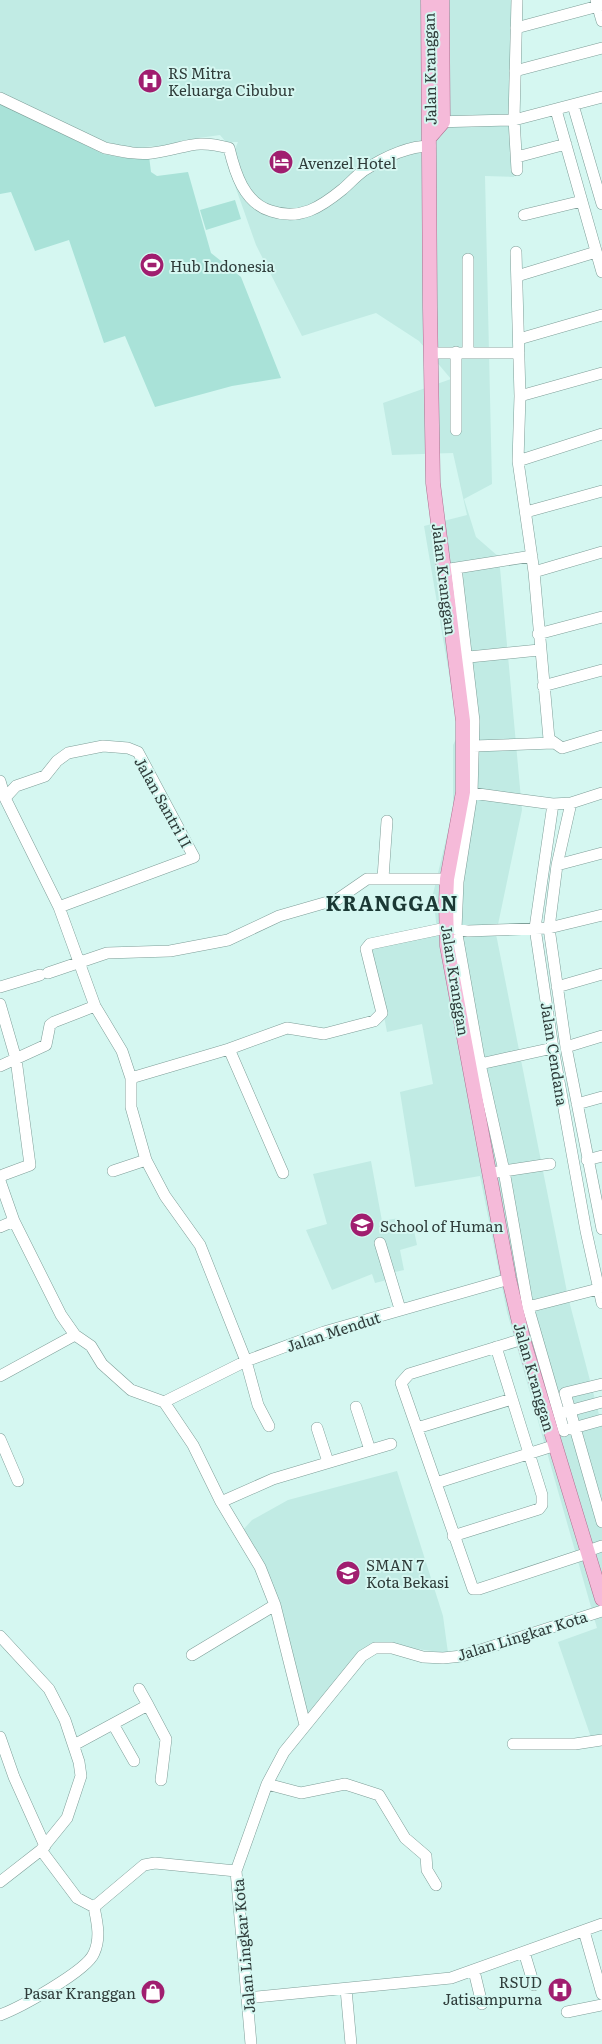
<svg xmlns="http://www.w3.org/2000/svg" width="602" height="2044" font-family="Literata,serif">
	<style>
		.built { fill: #c1ebe4 }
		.green { fill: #a9e2d8 }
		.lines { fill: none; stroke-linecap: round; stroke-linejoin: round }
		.minor-casing { stroke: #7e9e98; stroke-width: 12 }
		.major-casing { stroke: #ac7090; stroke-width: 15 }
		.minor { stroke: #fff; stroke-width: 11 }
		.major { stroke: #f5bad9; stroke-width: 14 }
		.labels { text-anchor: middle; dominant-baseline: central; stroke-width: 4; stroke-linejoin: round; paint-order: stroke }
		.street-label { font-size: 15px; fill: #2f3c3a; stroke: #d5f7f1 }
		.poi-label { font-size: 15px; fill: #2f3c3a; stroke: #d5f7f1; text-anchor: start }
		.district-label { font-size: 20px; font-weight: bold; letter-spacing: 1px; fill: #1b3834; stroke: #d5f7f1 }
	</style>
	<rect width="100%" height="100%" fill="#d5f7f1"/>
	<path class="built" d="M0,0H514V177L485,176L492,484L464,499L476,537L499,557L522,810L496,934L568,1297L602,1426V1743L594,1746L558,1642L597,1628L507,1312L480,1176L415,1187L400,1092L433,1084L422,1024L387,1032L370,943L437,931L433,894L453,810V745L459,733L424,526L467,515L453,453L392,455L383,403L451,379L419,341L376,313L302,336L256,245L228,166L238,142H226L220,135L185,140L172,145L129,148L103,141L0,92Z
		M371,1161L382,1221L399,1218L400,1228L413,1226L417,1245L400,1250L404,1270L395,1272V1278L375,1283L372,1274L332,1290L306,1230L327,1224L313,1174Z
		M397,1471L443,1616L448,1653L409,1648L362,1652L309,1716L305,1711L276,1593L259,1553L242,1531L252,1520L288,1500Z"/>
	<path class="green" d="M0,103L103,154L124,158L149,156L151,172L157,176L188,172L211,253L241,277L281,378L232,386L155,407L125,336L104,343L69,240L35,251L11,192L0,194Z
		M235,200L241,219L206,230L200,210Z"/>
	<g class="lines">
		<defs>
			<path id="minor" d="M596,0L602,21
				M516,28L602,5
				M515,71L602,48
				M0,98L105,148C121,151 136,155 152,153C186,149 192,138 229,148C235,173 244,203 271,211C300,221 321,207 343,189C350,183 356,176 363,171C383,158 406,146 430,146
				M573,105L602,204
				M556,110L602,272
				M434,122L514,120L602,97
				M517,157L566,144
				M517,170L514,119L517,0
				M524,215L582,201
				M516,252L520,396L518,461L534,572L549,739L562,748L602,736
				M468,259V352
				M517,276L596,252
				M519,339L602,315
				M456,352V430
				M432,353H519
				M520,396L602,373
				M518,461L602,434
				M526,512L602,491
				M456,568L474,721L472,793L458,882L456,929L480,1064L504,1171L528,1307L564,1431
				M450,569L532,556
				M534,572L602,552
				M538,634L602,617
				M459,658L539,650
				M543,686L602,670
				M474,746L553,743
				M0,781L5,798L59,907L95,1006L122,1051L131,1078V1107L146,1160L165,1196L200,1245L246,1361L258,1405L269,1426
				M464,792L553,804L571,803L602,793
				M5,798L16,786L45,776L57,761L68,753L103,746L128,748L138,752L194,857L59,907
				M571,803L557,865L549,928L566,1047L602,1229
				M553,804L535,928L553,1048L586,1231L602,1303
				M557,865L602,853
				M383,878L387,821
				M48,973L107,953L170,951L228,940L279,916L338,899L367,879H447
				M0,987L40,975
				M557,987L602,974
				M0,1004L16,1059L30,1165L3,1175L0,1179
				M566,1047L602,1036
				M229,1049L283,1173
				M480,1064L553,1048
				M0,1066L46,1045L50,1025L54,1022L95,1006
				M131,1078L229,1049L287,1028L324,1034L374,1021L382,1013L366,949L370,944L446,928L468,931L549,928L602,915
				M577,1104L602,1097
				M587,1160L602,1156
				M113,1171L146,1160
				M497,1172L550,1164
				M0,1181L14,1221L61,1315L75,1335L91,1346L102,1364L131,1390L164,1402L193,1445L221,1502L260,1567L275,1605L305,1725
				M0,1227L14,1221
				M380,1243L400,1309
				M528,1307L598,1289
				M523,1339L409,1374L401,1383L473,1589H479L588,1553
				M0,1376L75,1335
				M602,1384L565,1393L602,1522
				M164,1402L246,1361L324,1332L509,1279
				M356,1407L370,1450
				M565,1412L602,1402
				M317,1428L328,1462
				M417,1428L512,1399
				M570,1429L602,1420
				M0,1439L18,1481
				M436,1483L556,1445
				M221,1502L273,1479L391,1444
				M453,1536L539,1509L542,1505V1495L496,1347
				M588,1551L602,1546
				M0,1636L49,1689L65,1720L79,1762L81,1776L67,1818L41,1850
				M192,1655L275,1605
				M139,1689L148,1705
				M113,1724L134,1761
				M0,1737L14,1777L45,1846
				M513,1744H575L602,1740
				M74,1745L148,1705L166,1739L161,1780
				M267,1784L301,1793L345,1784L379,1795L405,1838L426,1856L427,1870L436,1885
				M0,1882L41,1850L77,1898L94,1907C97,1922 101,1938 94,1953C87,1971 19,2008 0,2015
				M94,1907L144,1865L155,1863L236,1871
				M584,1931L602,1994
				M524,1952L534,1985
				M474,1971L482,2004
				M346,1989L351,2044
				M247,1998L451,1978L602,1924
				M567,2012L602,2005
				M251,2044L236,1871L267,1784L284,1752L362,1656L375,1648H392L423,1657L443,1658L462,1656L602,1611"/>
			<path id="major" d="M428,0L430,308L433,483L463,721V792L447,879L446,902L447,946L509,1279L523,1339L602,1599
				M430,137L443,122L442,0"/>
		</defs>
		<use href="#minor" class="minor-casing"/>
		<use href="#major" class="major-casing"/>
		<use href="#minor" class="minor"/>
		<use href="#major" class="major"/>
	</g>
	<defs>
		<symbol id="hospital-disc" viewBox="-11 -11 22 22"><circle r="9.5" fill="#a01e6f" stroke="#d5f7f1"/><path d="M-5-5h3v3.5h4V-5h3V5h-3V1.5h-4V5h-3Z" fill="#fff"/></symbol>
		<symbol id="hotel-disc" viewBox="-11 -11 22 22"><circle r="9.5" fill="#a01e6f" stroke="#d5f7f1"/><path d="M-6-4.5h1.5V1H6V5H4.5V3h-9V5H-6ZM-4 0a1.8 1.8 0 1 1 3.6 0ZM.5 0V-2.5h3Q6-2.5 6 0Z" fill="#fff"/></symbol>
		<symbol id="stadium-disc" viewBox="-11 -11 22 22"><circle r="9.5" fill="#a01e6f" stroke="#d5f7f1"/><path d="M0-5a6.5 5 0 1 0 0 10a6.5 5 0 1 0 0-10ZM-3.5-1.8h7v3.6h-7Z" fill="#fff"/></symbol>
		<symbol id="school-disc" viewBox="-11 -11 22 22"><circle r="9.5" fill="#a01e6f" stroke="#d5f7f1"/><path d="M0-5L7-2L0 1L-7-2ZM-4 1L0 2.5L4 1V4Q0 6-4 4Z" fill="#fff"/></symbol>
		<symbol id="shop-disc" viewBox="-11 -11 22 22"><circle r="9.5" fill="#a01e6f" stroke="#d5f7f1"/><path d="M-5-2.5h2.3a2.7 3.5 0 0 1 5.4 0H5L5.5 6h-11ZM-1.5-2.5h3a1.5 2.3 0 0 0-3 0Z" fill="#fff"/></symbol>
	</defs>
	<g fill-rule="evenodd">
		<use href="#hospital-disc" x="136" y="67" width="28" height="28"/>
		<use href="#hotel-disc" x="267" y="148" width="28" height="28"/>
		<use href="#stadium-disc" x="138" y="251" width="28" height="28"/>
		<use href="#school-disc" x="348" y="1211" width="28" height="28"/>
		<use href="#school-disc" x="334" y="1559" width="28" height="28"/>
		<use href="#hospital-disc" x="546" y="1976" width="28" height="28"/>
		<use href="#shop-disc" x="139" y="1978" width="28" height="28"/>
	</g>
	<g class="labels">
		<g class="street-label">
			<text transform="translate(429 69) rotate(-91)">Jalan Kranggan</text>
			<text transform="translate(445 579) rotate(83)">Jalan Kranggan</text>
			<text transform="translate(164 802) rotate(61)">Jalan Santri II</text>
			<text transform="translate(456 980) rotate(81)">Jalan Kranggan</text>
			<text transform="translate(555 1054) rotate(81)">Jalan Cendana</text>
			<text transform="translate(333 1331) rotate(-18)">Jalan Mendut</text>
			<text transform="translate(535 1377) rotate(74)">Jalan Kranggan</text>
			<text transform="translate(522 1635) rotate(-17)">Jalan Lingkar Kota</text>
			<text transform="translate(243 1946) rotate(-95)">Jalan Lingkar Kota</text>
		</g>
		<g class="poi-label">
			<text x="168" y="72">RS Mitra<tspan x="168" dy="17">Keluarga Cibubur</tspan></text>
			<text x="298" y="162">Avenzel Hotel</text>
			<text x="170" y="265">Hub Indonesia</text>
			<text x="380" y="1225">School of Human</text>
			<text x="366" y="1564">SMAN 7<tspan x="366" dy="17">Kota Bekasi</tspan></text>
			<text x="542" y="1981" text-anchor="end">RSUD<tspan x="542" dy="17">Jatisampurna</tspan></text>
			<text x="136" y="1992" text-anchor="end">Pasar Kranggan</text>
		</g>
		<g class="district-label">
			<text x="392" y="902">KRANGGAN</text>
		</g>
	</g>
</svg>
